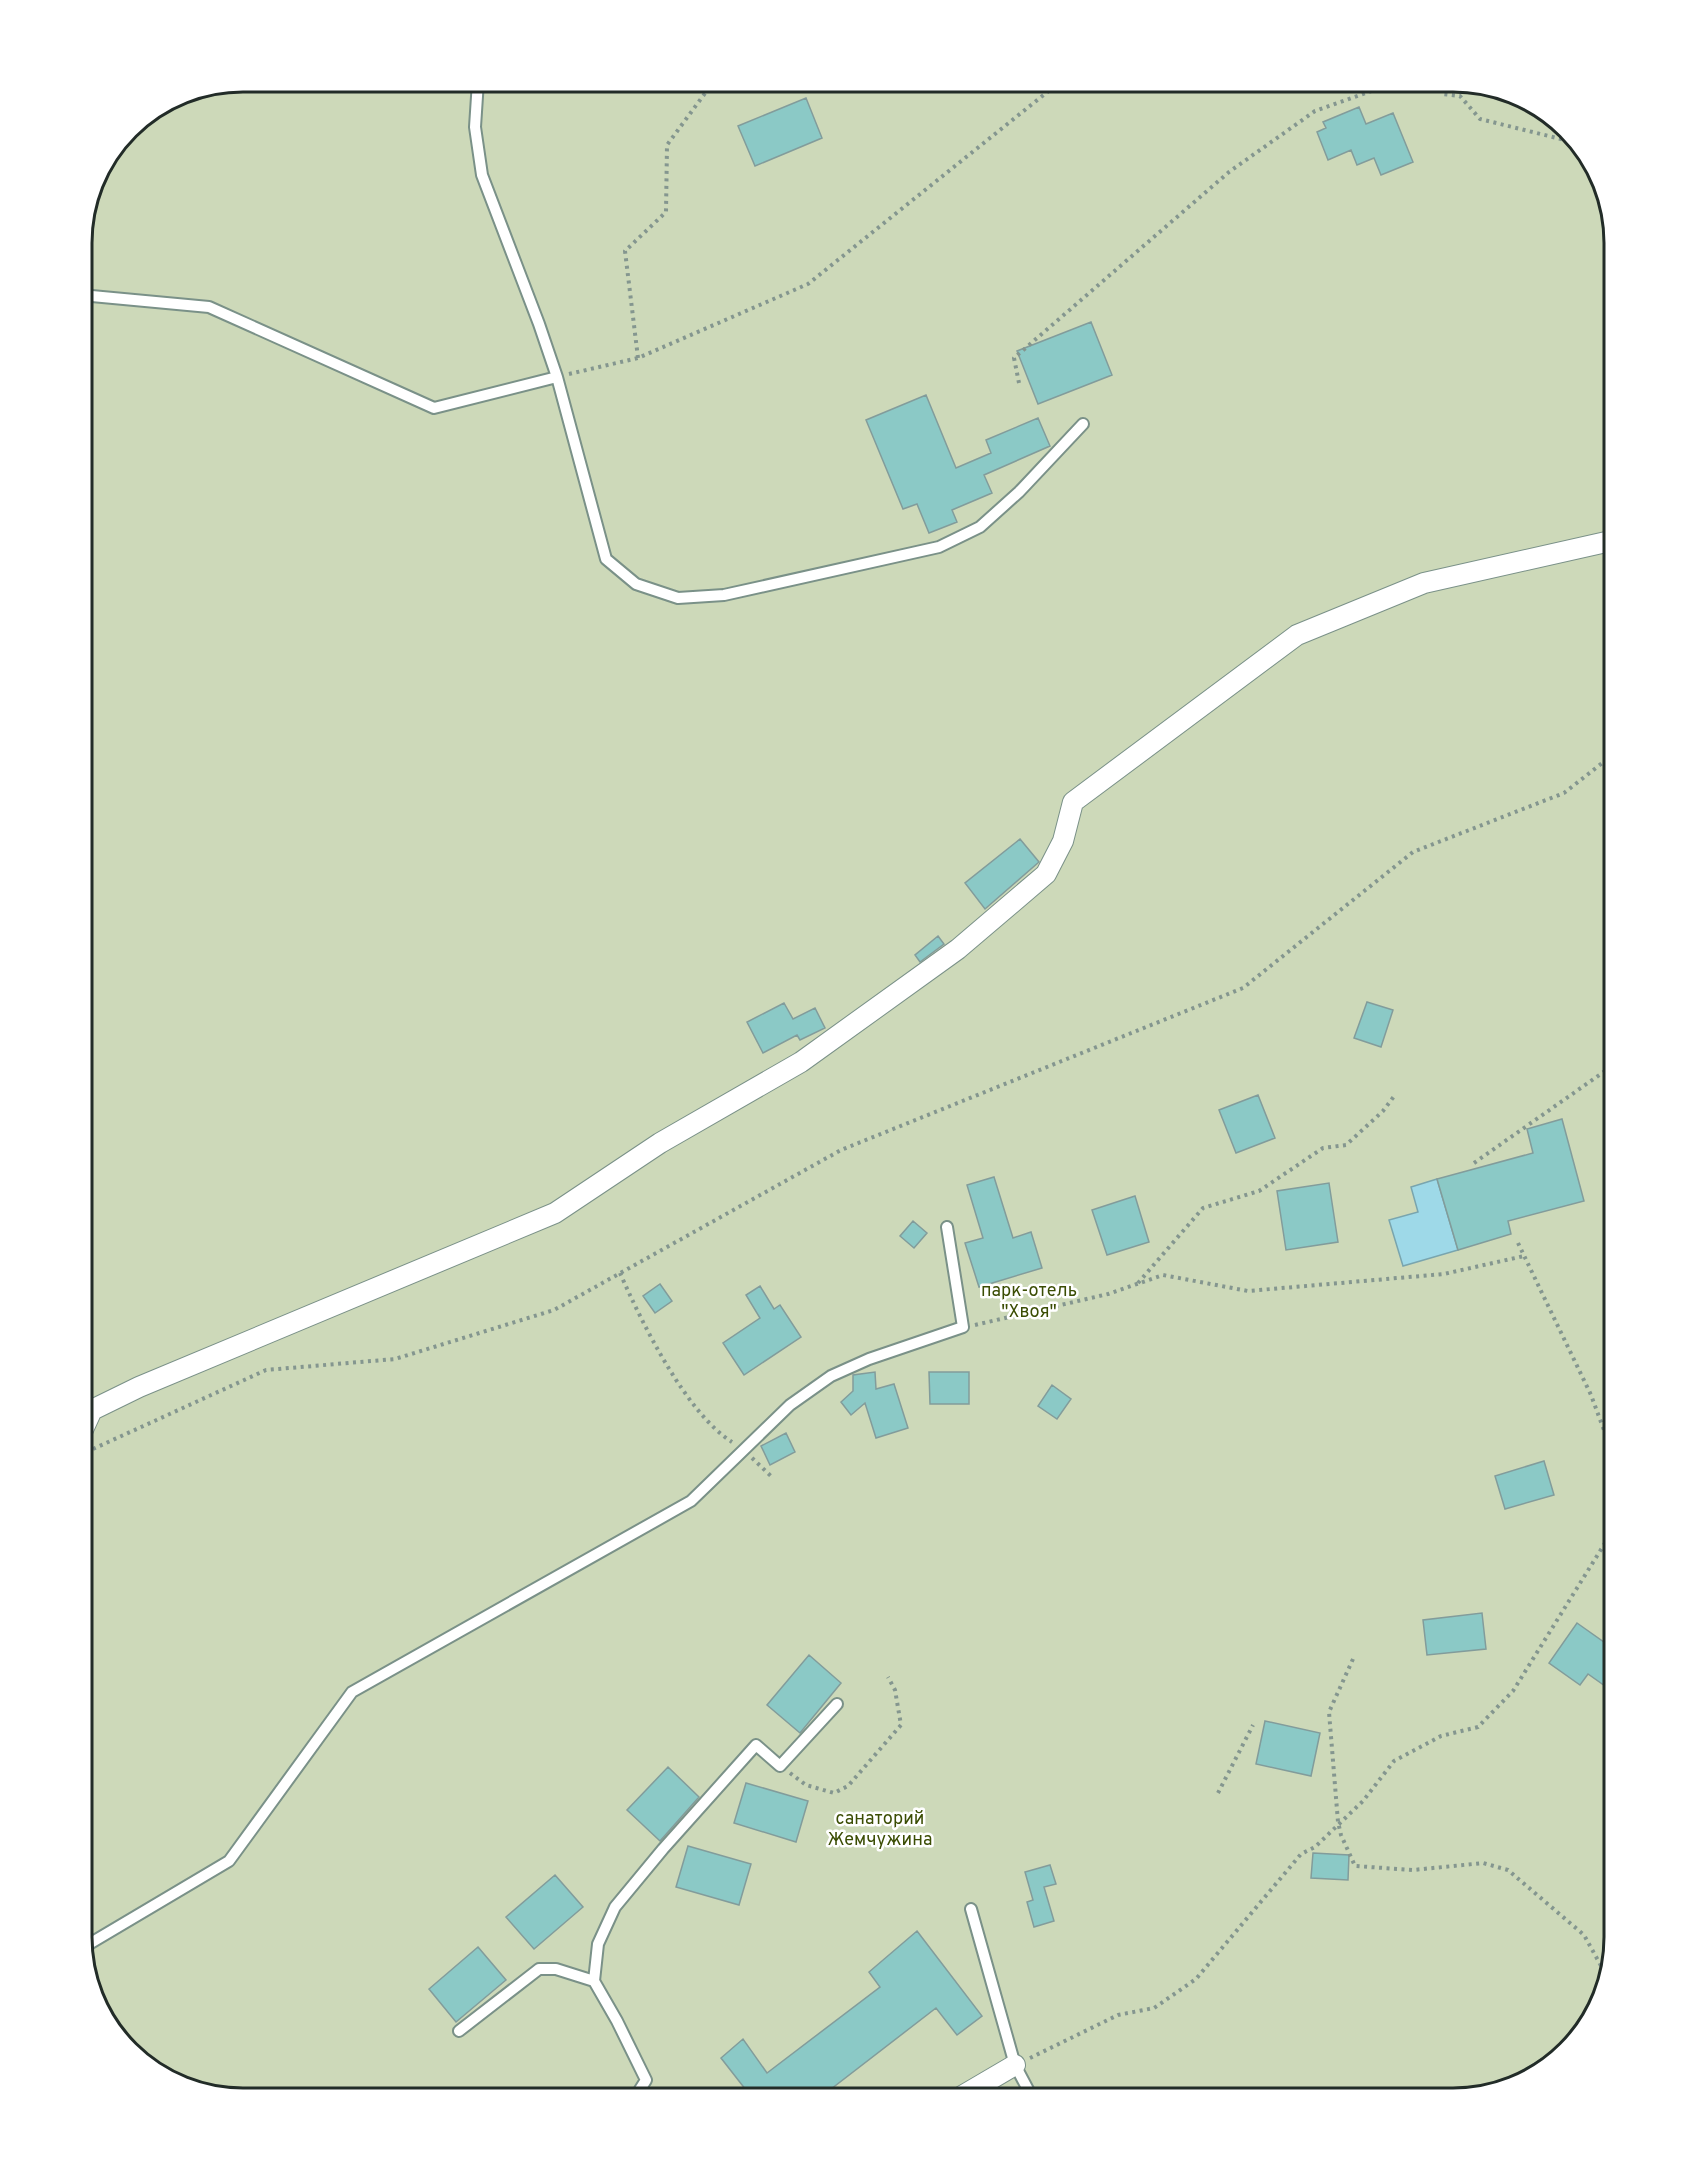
<svg xmlns="http://www.w3.org/2000/svg" width="1696" height="2180" font-family="Overpass,sans-serif">
	<style>
		.green { fill: #cdd9b9 }
		.water { fill: #9ed9e8; stroke: #79a5ae; stroke-width: 1.5 }
		.building { fill: #8bc9c6; stroke: #829c9b; stroke-width: 1.5 }
		.lines { fill: none; stroke-linecap: round; stroke-linejoin: round }
		.service-casing { stroke: #7a9188; stroke-width: 14 }
		.minor-casing { stroke: #7a9188; stroke-width: 22 }
		.path { stroke: #84968f; stroke-width: 4; stroke-dasharray: 3 4.5; stroke-linecap: butt }
		.service { stroke: #fff; stroke-width: 10 }
		.minor { stroke: #fff; stroke-width: 20 }
		.labels { text-anchor: middle; dominant-baseline: central; stroke-width: 5; stroke-linejoin: round; paint-order: stroke }
		.park-label { font-size: 18px; fill: #3b4d04; stroke: #fff }
		.rim { fill: none; stroke: #222c28; stroke-width: 3 }
	</style>
	<rect width="100%" height="100%" fill="#e1faf0"/>
	<path class="green" d="M243,81H1463L1534,103L1588,153L1615,243V1938L1593,2018L1543,2072L1454,2099H242L162,2077L108,2027L81,1937V232L98,172L136,121L181,93Z"/>
	<path class="water" d="M1437,1179L1458,1250L1403,1266L1389,1220L1418,1212L1411,1187Z"/>
	<path class="building" d="M806,98L822,138L755,166L738,126Z
		M1359,107L1366,124L1393,113L1413,162L1381,175L1374,158L1357,165L1351,150L1328,160L1317,132L1326,128L1323,122Z
		M1091,322L1112,375L1038,404L1017,351Z
		M926,395L956,468L991,453L986,440L1038,418L1050,446L984,475L992,493L952,510L957,522L929,533L917,504L903,509L866,420Z
		M1020,839L1039,862L985,909L965,883Z
		M938,936L944,944L920,962L915,955Z
		M1367,1002L1393,1010L1381,1047L1354,1038Z
		M784,1003L793,1019L815,1008L825,1028L800,1040L797,1035L763,1053L747,1022Z
		M1258,1095L1275,1138L1236,1153L1219,1110Z
		M1562,1119L1584,1201L1508,1221L1511,1234L1458,1250L1437,1179L1533,1153L1527,1129Z
		M994,1177L1013,1238L1031,1232L1042,1268L979,1287L965,1243L983,1238L967,1185Z
		M1329,1183L1338,1242L1286,1250L1277,1191Z
		M1135,1196L1149,1242L1107,1255L1092,1210Z
		M913,1221L927,1233L914,1248L900,1236Z
		M660,1284L672,1301L655,1313L643,1296Z
		M760,1286L774,1309L780,1305L801,1337L744,1375L723,1343L760,1318L746,1295Z
		M875,1372L876,1389L894,1384L908,1428L876,1438L865,1403L851,1415L841,1402L853,1391V1375Z
		M929,1372H969V1404H930Z
		M1052,1385L1071,1399L1057,1419L1038,1406Z
		M786,1433L795,1452L770,1465L761,1446Z
		M1544,1461L1554,1495L1505,1509L1495,1476Z
		M1482,1613L1486,1649L1427,1655L1423,1620Z
		M1577,1623L1615,1650V1693L1588,1674L1580,1685L1549,1663Z
		M809,1655L841,1683L800,1733L767,1705Z
		M1265,1721L1320,1733L1311,1776L1256,1764Z
		M668,1767L699,1797L660,1841L627,1810Z
		M746,1783L808,1801L796,1842L734,1823Z
		M688,1846L751,1864L739,1905L676,1887Z
		M1313,1853L1349,1855L1348,1880L1311,1878Z
		M1050,1865L1056,1884L1044,1887L1054,1921L1034,1927L1027,1902L1033,1900L1025,1872Z
		M555,1875L583,1907L534,1949L506,1917Z
		M917,1931L982,2016L957,2035L936,2008L818,2099H753L721,2058L743,2039L767,2073L880,1987L869,1972Z
		M478,1947L506,1980L456,2022L429,1989Z"/>
	<g class="lines">
		<defs>
			<path id="service" d="M478,81L475,127L482,175L539,324L557,377L606,559L636,584L678,598L724,595L939,547L980,527L1019,492L1083,424
				M81,295L209,307L434,408L557,377
				M971,1909L1015,2065L1033,2099
				M84,1947L229,1861L352,1692L691,1501L790,1405L831,1376L869,1359L963,1327L947,1227
				M459,2031L539,1969H556L594,1981
				M1523,2078L1558,2056
				M634,2099L646,2080L617,2021L594,1981L598,1944L615,1907L663,1849L756,1745L780,1766L837,1704"/>
			<path id="minor" d="M81,1434L92,1410L139,1387L555,1213L660,1143L801,1062L958,949L1046,874L1063,841L1073,802L1297,635L1424,583L1615,540
				M957,2099L1015,2065"/>
		</defs>
		<use href="#service" class="service-casing"/>
		<use href="#minor" class="minor-casing"/>
		<path class="path" d="M1439,81L1443,94L1460,96L1480,119L1577,143
			M638,358L625,251L666,212L667,145L714,81
			M569,374L638,358L808,284L1061,81
			M1019,383L1014,358L1229,172L1315,111L1400,81
			M1611,454L1615,456
			M1474,1163L1615,1064
			M1518,1243L1591,1395L1608,1441L1607,1456L1615,1482
			M620,1273C642,1323 686,1413 732,1442
			M1138,1283L1203,1208L1259,1191L1323,1148L1346,1145L1383,1111L1395,1095
			M975,1325L1108,1294L1163,1275L1248,1291L1444,1274L1524,1256
			M93,1449L266,1370L395,1359L554,1310L841,1150L1243,988L1413,852L1564,793L1615,753
			M752,1458L773,1478
			M1353,1659L1329,1712L1338,1822L1341,1835L1355,1866L1413,1870L1483,1863L1508,1870L1584,1935L1605,1973
			M790,1773L806,1785L834,1793L848,1786L901,1725L895,1690L888,1677
			M1218,1793L1253,1725
			M1030,2058L1118,2015L1154,2008L1196,1979L1301,1854L1315,1847L1363,1801L1394,1761L1441,1736L1478,1727L1513,1691L1615,1527"/>
		<use href="#service" class="service"/>
		<use href="#minor" class="minor"/>
	</g>
	<g class="labels">
		<g class="park-label">
			<text x="1029" y="1291">парк-отель<tspan x="1029" dy="21">"Хвоя"</tspan></text>
			<text x="880" y="1819">санаторий<tspan x="880" dy="21">Жемчужина</tspan></text>
		</g>
	</g>
	<path d="M0 0H1696V2180H0ZM243 92H1453A151 151 0 0 1 1604 243V1937A151 151 0 0 1 1453 2088H243A151 151 0 0 1 92 1937V243A151 151 0 0 1 243 92Z" fill="#fff" fill-rule="evenodd"/>
	<path class="rim" d="M243 92H1453A151 151 0 0 1 1604 243V1937A151 151 0 0 1 1453 2088H243A151 151 0 0 1 92 1937V243A151 151 0 0 1 243 92Z"/>
</svg>
